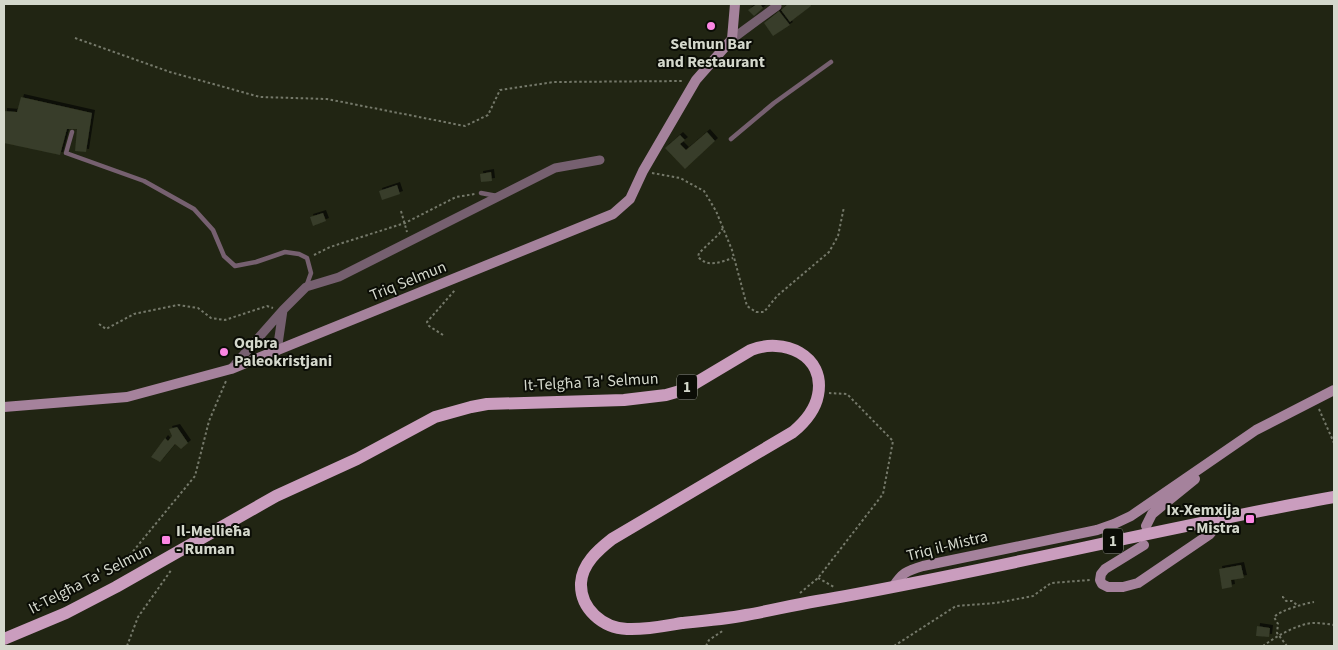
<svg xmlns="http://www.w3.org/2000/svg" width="1338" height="650" font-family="'Source Sans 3',sans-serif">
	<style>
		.building { fill: #373c29; filter: url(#shadow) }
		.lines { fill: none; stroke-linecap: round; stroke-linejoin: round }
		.path { stroke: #75796a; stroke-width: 2; stroke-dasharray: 2.5 2.5; stroke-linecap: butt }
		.lane { stroke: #766070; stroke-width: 4.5 }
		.street { stroke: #766070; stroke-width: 9 }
		.secondary { stroke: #a5829c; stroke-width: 10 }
		.primary { stroke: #ca9dbe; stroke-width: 12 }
		.poi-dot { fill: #fc86e3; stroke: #0b0d06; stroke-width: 2 }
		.labels { text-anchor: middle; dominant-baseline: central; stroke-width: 4; stroke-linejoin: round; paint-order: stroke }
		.shield { fill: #0b0d06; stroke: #989b91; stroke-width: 1 }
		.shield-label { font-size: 15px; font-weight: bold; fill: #d4d8cc }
		.poi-label { font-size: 16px; font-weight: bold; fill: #d4d8cc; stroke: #0b0d06; text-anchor: start }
		.street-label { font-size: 16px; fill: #d4d8cc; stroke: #0b0d06 }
	</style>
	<defs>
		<filter id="shadow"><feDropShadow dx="3" dy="-3" stdDeviation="0" flood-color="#0009"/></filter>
	</defs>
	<rect width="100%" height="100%" fill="#212513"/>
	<path class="building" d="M757,4H760L763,8L754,16L748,10Z
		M788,4H810L811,6L790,22L781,10Z
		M779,11L790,25L773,36L764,23Z
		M21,97L92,113L86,152L75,151L77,129H67L60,155L4,143V111L17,112Z
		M707,132L715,141L685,169L665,148L680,135L685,140L680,144L686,150Z
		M491,172L492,181L481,182L480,174Z
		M397,185L400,194L382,200L379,191Z
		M323,213L326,221L313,226L310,217Z
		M177,427L188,443L181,449L175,444L160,462L151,457L165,438L168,441L172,436L169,429Z
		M1241,565L1244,578L1231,580L1232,587L1222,589L1219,569Z
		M1257,626L1270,628L1269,637L1256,636Z"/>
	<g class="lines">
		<path class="path" d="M75,38L170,72L260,97L327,99L465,126L488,115L500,90L554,82L684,81
			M652,173L680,178L704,191L716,211L732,250L747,306L756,312H764L777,296L829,252L838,236L844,207
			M401,211L407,232
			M723,228L719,234L699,253L698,257C709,268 720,262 733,258
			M314,255L330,247L405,223L456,197L475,194
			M99,324L106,329L134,314L178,305L198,308L211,318L225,320L267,306L273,308
			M443,335L429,326L427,322L455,290
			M1319,409L1334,443
			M124,569L130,555L195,476L209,421L226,381
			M818,578L834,587
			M800,593L818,578L883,494L893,441L847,394L829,393
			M1282,597H1283L1286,601H1292L1297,605
			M127,646L138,617L172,569
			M706,646L709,640L724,630
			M894,646L956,606L996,603L1033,596L1051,583L1090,580
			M1263,646C1275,637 1299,623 1314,623C1321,623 1328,624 1334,625
			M1287,646L1277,633L1278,624L1274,617C1281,610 1303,604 1314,602"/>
		<path class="lane" d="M72,132L66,153L144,181L194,209L213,230L224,256L235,266L256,262L285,252L299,254L307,258L311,273L306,287
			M731,139L774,103L831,62
			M481,193L497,196"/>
		<path class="street" d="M732,39L777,6
			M277,351L283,310
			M231,369L283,310L306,287L339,277L555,168L600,160"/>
		<path class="secondary" d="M4,407L127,397L231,369L613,214L630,199L643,171L696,80L732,39L735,4
			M1146,526L1152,514L1195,479
			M1144,545L1105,569L1101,574L1100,580L1102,584L1108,587H1123L1138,583L1210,534L1217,525L1219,519
			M893,587C902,573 906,571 923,566L1097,530L1114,524L1131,516L1256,430L1334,390"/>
		<path class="primary" d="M4,639L66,613L116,587L276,496L357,459L435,417L471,407L487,404L624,400L666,395L680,391L694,384L751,350C783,337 826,355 818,395C815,411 805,422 793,432L612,539C598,550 582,564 581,583C580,609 603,628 627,629C645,630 664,626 682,623C703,621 725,619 746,615C769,611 793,605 817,601C990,571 1161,528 1334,497"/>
	</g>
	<g class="poi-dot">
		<circle cx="711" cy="26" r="5"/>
		<circle cx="224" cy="352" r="5"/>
		<rect x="1245" y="514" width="10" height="10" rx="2.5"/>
		<rect x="161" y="535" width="10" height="10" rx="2.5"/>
	</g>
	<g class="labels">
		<g class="shield">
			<rect x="677" y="374.5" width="20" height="25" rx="4"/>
			<rect x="1103" y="528.5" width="20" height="25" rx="4"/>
		</g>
		<g class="shield-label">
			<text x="687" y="387">1</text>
			<text x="1113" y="541">1</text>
		</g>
		<g class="poi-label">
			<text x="711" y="44" text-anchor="middle">Selmun Bar<tspan x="711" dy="18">and Restaurant</tspan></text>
			<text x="234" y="343">Oqbra<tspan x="234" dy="18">Paleokristjani</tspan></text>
			<text x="1240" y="510" text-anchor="end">Ix-Xemxija<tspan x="1240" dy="18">- Mistra</tspan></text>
			<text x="176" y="531">Il-Mellieħa<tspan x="176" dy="18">- Ruman</tspan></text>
		</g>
		<g class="street-label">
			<text transform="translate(408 281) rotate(-22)">Triq Selmun</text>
			<text transform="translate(591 382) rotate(-3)">It-Telgħa Ta' Selmun</text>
			<text transform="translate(947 546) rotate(-14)">Triq il-Mistra</text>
			<text transform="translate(90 579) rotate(-27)">It-Telgħa Ta' Selmun</text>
		</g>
	</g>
	<rect width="1338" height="650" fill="none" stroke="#d4d8cc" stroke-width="10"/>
</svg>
